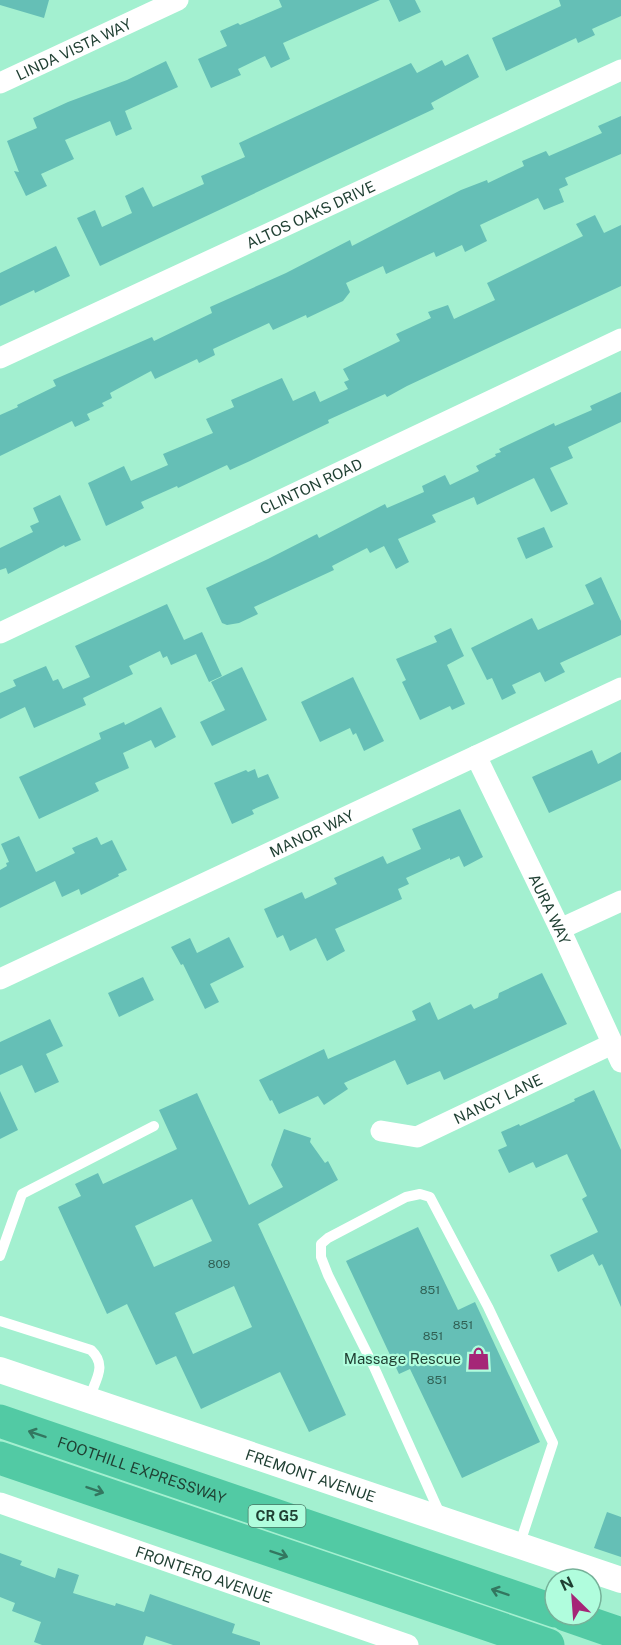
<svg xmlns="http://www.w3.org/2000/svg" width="621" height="1645" font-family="'Public Sans',sans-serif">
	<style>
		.building { fill: #65bfb6; fill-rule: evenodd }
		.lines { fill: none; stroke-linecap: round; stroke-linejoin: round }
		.service { stroke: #fff; stroke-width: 10 }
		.minor { stroke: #fff; stroke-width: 21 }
		.tertiary { stroke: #fff; stroke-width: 26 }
		.trunk { stroke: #52caa4; stroke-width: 33 }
		.oneway { stroke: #337760 }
		.labels { text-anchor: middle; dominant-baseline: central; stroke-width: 4.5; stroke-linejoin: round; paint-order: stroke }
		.number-label { font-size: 12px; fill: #305f53 }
		.shield { fill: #b0fddd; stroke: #4a7865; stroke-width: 1.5 }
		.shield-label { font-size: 14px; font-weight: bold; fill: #1f3f32 }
		.street-label { font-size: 15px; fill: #1f3f32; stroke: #b0fddd }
		.poi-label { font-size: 15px; fill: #1f3f32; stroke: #b0fddd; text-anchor: end }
	</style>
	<rect width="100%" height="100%" fill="#a3f0d0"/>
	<path class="building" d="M0,0H49L44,18L0,5Z
		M279,0H380L283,43L290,59L271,68L265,56L238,69L241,75L211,88L198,59L227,46L220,31L238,23L240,25L282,7Z
		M389,0H415L421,12L399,22Z
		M559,0H621V16L592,29L595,35L578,43L576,38L506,71L492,38L561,6Z
		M468,54L479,77L431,103L434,109L100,266L77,218L95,210L102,227L132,213L125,196L143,187L153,207L204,184L201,176L245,157L239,143L411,63L417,73L442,60L445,66Z
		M166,61L178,87L125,111L132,129L116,136L110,121L65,140L74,159L41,174L47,186L26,196L14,171L19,172L7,141L37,128L33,118L68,102L127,80Z
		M621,116V154L565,178L568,185L559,189L564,202L544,210L538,198L480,225L487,241L465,252L462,245L436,257L434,252L386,274L383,266L346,283L350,292L343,301L307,318L306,315L273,330L269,323L213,349L215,355L199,363L197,359L155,379L151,371L110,393L112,398L102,403L104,406L87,414L90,420L75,427L72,421L0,456V415L18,407L17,405L56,386L53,380L152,337L154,341L212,313L210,307L286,273L350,240L352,246L461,190L487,180L488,183L524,166L522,161L546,151L549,156L602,133L598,126Z
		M595,215L604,233L621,225V286L407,386L387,397L385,394L328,420L329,423L250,461L230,470L227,465L178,488L177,486L141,502L144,508L106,526L88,483L124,466L131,481L168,465L163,454L213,433L206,419L234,407L231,400L282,378L293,401L315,391L320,402L348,389L344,382L349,380L343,369L400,341L396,334L431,318L428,312L448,305L454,319L495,300L487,283L583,236L576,224Z
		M56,246L70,276L35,293L34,290L0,306V273Z
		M621,392V422L568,447L573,458L550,468L568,504L551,512L534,478L477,505L474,497L432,515L436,522L398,539L409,562L396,569L384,546L370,553L367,548L332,566L334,570L254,607L258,614L239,623L227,625L222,623L206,588L268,559L317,534L319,538L385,504L387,508L424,492L422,486L445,475L450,485L479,471L476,466L496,456L495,454L501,452L499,449L554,423L555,426L592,410L590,406Z
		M60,495L81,540L65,547L64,545L8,574L6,568L0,570V548L33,532L30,526L39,522L33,508Z
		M544,527L553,547L526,559L517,538Z
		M601,577L621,621V635L560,663L565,672L545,682L540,672L512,685L516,693L502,700L492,678L487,680L471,648L532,618L538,630L594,604L585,585Z
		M167,604L184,640L202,632L222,676L209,682L196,654L171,665L167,656L163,658L160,651L129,666L133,674L83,698L86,705L34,728L25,707L0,719V693L16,686L13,680L46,666L53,681L58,679L63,689L90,677L75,646Z
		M451,628L464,656L447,665L465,704L452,710L450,706L420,720L402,682L406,680L396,659L437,642L434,636Z
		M242,667L267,720L212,746L200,722L225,710L211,682Z
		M353,677L384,741L364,751L356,733L353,735L350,728L320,742L301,702Z
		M161,707L176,737L155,748L151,740L123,753L129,768L95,783L99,791L39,819L19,777L101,739L99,733L124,722L125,725Z
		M592,750L598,764L621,752V780L549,813L532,777Z
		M255,769L258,778L268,774L279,798L252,810L254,814L232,824L214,783L246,770L248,772Z
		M460,809L483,857L464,867L459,856L450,860V858L406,878L409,884L398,889L402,899L335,929L345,951L327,961L316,938L290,951L283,935L277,938L264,909L302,892L305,899L337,884L334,878L383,856L387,864L421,849L412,829Z
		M19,836L36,872L75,853L72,848L97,837L101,845L112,840L127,870L118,874L119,876L81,895L79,889L62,897L55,881L0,908V870L7,866L6,863L9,862L1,844Z
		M229,937L244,967L210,984L219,1002L205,1009L183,964L181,965L171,947L190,938L197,953Z
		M542,973L567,1024L444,1080L440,1071L407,1085L395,1060L344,1083L348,1089L324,1105L318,1096L279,1114L272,1100L270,1101L259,1080L324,1049L328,1059L416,1020L412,1011L430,1002L438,1020L471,1004L474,1009L498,998L499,993Z
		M143,977L154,1000L119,1017L108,993Z
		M50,1019L63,1046L46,1054L59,1082L35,1093L22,1065L0,1075V1042Z
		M594,1090L621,1150V1307L602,1264L599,1266L593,1254L558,1272L550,1255L598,1232L582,1199L587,1196L567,1154L536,1168L533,1162L509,1173L498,1150L507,1146L501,1132L519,1124L520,1126L575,1101L574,1099Z
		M0,1091L18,1130L0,1139Z
		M197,1093L249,1205L283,1187L271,1165L284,1129L311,1138L310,1142L325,1163L328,1161L338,1180L258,1224L346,1415L309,1432L280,1372L201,1409L176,1356L156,1365L127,1304L107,1314L58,1207L81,1196L75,1184L98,1173L103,1184L177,1149L159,1110ZM192,1199L212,1241L154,1267L135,1226ZM234,1286L252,1327L193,1354L175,1313Z
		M418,1227L458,1310L475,1302L540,1442L462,1478L410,1369L399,1374L346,1261Z
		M607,1512L621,1517V1557L594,1548Z
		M0,1553L22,1561L20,1565L55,1578L58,1568L79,1575L73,1593L115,1606L116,1603L144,1612L150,1594L235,1624L232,1633L260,1642V1645H173L146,1636L143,1645H42L34,1642L41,1622L12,1611L15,1603L0,1597Z"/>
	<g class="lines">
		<path class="service" d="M0,1256L22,1194L154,1126
			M0,1321L91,1350C108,1366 95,1380 89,1399
			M441,1516L374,1367L328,1275L321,1257V1244L328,1238L406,1197L420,1194L430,1197L488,1307L553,1443L519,1546"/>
		<g class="minor">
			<path id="s1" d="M0,83L178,0"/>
			<path id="s2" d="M0,358L621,70"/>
			<path id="s3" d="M0,633L621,339"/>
			<path id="s4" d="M476,756L560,929L621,1062"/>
			<path d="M560,929L621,901"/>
			<path id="s5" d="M0,979L621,688"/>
			<path id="s6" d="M381,1131L417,1137L612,1044"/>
			<path id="s7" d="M0,1503L408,1645"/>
		</g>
		<path class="tertiary" id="s8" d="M0,1370L621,1580"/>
		<g class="trunk">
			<path id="s9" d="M0,1421L555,1611"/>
			<path d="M0,1458L548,1645"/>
			<path d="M566,1615L621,1634"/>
		</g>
	</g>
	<defs><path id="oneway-shaft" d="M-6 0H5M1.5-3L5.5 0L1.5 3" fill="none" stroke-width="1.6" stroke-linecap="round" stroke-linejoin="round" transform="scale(1.5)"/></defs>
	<g class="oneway">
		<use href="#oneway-shaft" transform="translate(37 1434) rotate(-161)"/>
		<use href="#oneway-shaft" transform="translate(95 1490) rotate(19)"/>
		<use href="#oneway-shaft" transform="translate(279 1554) rotate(19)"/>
		<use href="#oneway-shaft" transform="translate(500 1592) rotate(-161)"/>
	</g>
	<defs>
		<symbol id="shop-bare" viewBox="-9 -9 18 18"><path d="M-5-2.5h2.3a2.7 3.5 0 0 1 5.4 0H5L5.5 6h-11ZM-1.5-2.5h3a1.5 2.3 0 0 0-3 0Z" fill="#a52677" stroke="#b0fddd" stroke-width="2.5" paint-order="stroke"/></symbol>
	</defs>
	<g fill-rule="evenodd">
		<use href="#shop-bare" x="462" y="1342" width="33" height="33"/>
	</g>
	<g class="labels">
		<g class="number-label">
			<text x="219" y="1264">809</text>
			<text x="430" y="1290">851</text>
			<text x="463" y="1325">851</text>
			<text x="433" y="1336">851</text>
			<text x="437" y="1380">851</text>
		</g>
		<rect class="shield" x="248.5" y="1505" width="57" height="22" rx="4.5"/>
		<g class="shield-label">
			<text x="277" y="1516">CR G5</text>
		</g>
		<g class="street-label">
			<text stroke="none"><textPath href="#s1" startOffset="81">LINDA VISTA WAY</textPath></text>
			<text stroke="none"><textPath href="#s2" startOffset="342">ALTOS OAKS DRIVE</textPath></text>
			<text stroke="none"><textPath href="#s3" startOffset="344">CLINTON ROAD</textPath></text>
			<text stroke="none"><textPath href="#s5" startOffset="344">MANOR WAY</textPath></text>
			<text stroke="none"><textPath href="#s4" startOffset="170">AURA WAY</textPath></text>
			<text stroke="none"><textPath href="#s6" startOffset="126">NANCY LANE</textPath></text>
			<text stroke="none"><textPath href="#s9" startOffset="150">FOOTHILL EXPRESSWAY</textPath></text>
			<text stroke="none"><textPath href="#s8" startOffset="328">FREMONT AVENUE</textPath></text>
			<text stroke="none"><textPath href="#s7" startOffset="216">FRONTERO AVENUE</textPath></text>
		</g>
		<g class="poi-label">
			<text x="461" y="1358">Massage Rescue</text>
		</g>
	</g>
	<g transform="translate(573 1597) rotate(335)"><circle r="28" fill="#b0fddd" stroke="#76b199" stroke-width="1.5"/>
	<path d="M0-4.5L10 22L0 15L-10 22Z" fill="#a52677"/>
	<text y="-9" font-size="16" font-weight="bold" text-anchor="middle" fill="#1f3f32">N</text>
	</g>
</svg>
